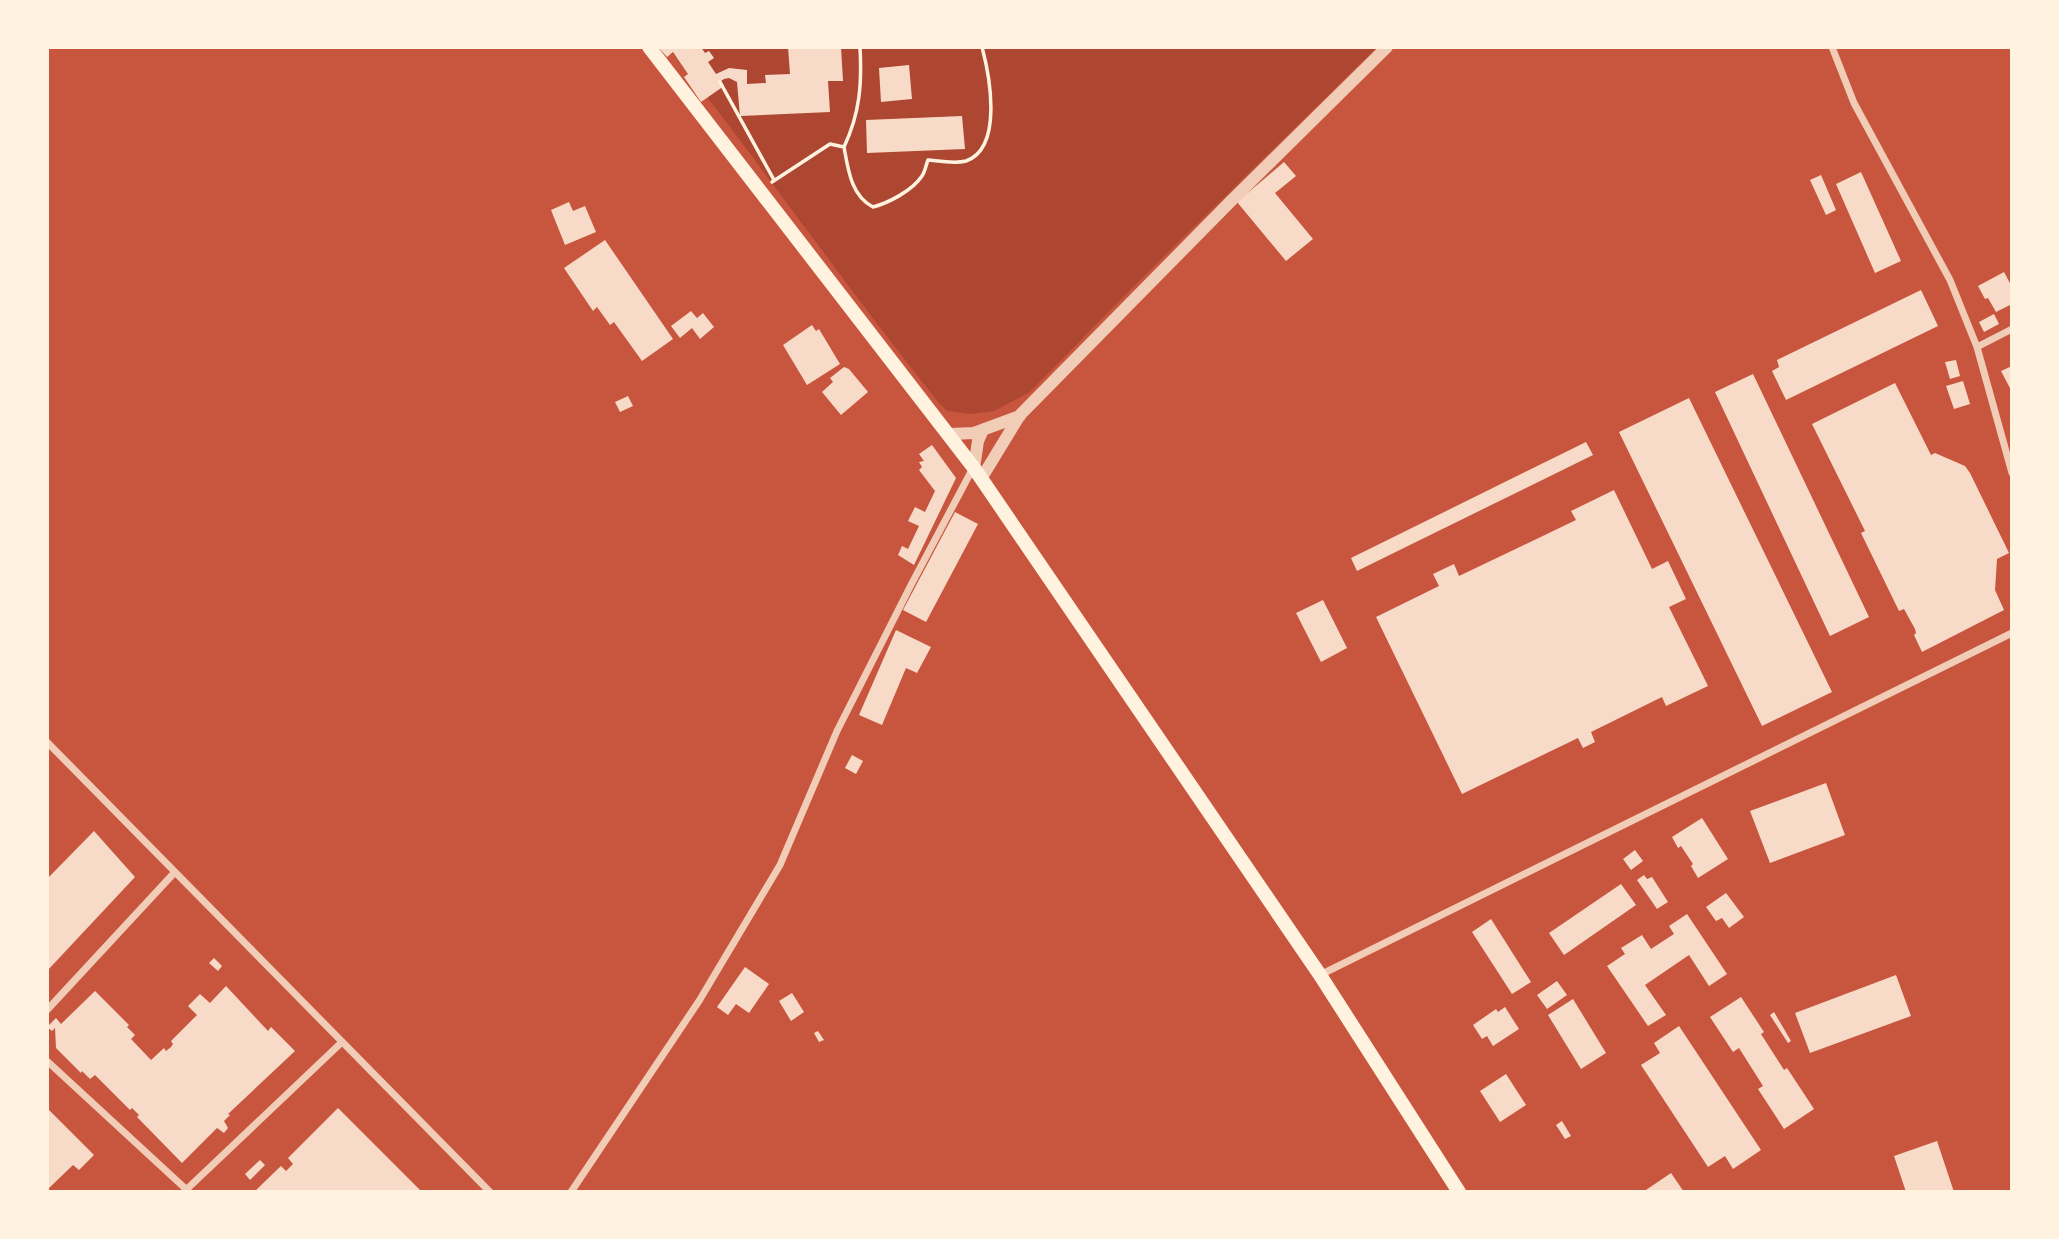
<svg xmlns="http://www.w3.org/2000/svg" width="2059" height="1239" font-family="Montserrat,sans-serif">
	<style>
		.green { fill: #ae4732 }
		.building { fill: #f7dbc8 }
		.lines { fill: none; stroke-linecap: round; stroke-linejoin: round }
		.path { stroke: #fff3e0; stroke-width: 3.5 }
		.minor { stroke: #f1ccb7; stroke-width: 7 }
		.tertiary { stroke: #f1ccb7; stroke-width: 12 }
		.secondary { stroke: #fff3e0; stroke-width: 14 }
	</style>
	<rect width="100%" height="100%" fill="#c8553d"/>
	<path class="green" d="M668,47H1377L1134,286L1030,392L994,411L970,414L947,411L939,403C846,287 761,164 668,47Z"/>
	<path class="building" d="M658,47H701L705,53L709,51L714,58L708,62L716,74L729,68L747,70V84L766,83L765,75L790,74L788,47H841L843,81H828L830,112L740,116L737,82L729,78L724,79L721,81L724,86L701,102L684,77L688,74L673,52L667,57Z
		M909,65L912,99L881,102L879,68Z
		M962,116L965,149L867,153L866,120Z
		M1284,162L1296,176L1275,193L1313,239L1286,261L1237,202Z
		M1861,172L1901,261L1875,273L1836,184Z
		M1821,175L1836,210L1826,215L1810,180Z
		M569,202L573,211L585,206L596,232L565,245L551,210Z
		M605,240L673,339L642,361L614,322L610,325L597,307L593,311L564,268Z
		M2004,272L2012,287V304L1996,312L1988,298L1985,299L1978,286Z
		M1921,290L1938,326L1786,400L1772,371L1779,367L1777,360Z
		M691,311L697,318L703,313L714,327L700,339L692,328L680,338L671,326Z
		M1994,314L1999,324L1984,332L1979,322Z
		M812,325L816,331L819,329L840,364L807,385L783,345Z
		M1956,360L1960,376L1950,379L1945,362Z
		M2012,366V392L2001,371Z
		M844,367L849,369L868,392L841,415L822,392L833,382L830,378Z
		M1753,374L1869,617L1830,636L1715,392Z
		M1963,381L1970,404L1954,409L1946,386Z
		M1895,383L1931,455L1935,453L1965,466L1970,473L2009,553L1997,559L1995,590L2004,610L1922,652L1914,635L1916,633L1915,629L1904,609L1899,611L1861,533L1865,531L1812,424Z
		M628,396L633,406L620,412L615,402Z
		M1689,398L1832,692L1762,726L1619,432Z
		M1586,442L1593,455L1357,571L1351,558Z
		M932,445L956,478L914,565L898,555L902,546L908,549L919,526L908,521L915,507L925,512L935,491L919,470L922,467L919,462L924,461L919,454Z
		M1614,490L1652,569L1668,561L1686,599L1669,607L1708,686L1666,706L1662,697L1591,732L1595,742L1583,748L1578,738L1462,794L1376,617L1439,586L1433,574L1454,564L1459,576L1576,520L1571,511Z
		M955,512L978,524L926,622L903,610Z
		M1323,600L1347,648L1321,662L1296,613Z
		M896,630L931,647L917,673L906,668L882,725L859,715Z
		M852,755L863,761L856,774L845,768Z
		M1826,783L1845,835L1770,863L1750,811Z
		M1702,818L1728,859L1698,878L1691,866L1693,864L1681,846L1678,848L1672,837Z
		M94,831L135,877L47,971V879Z
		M1635,850L1643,861L1631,870L1623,859Z
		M1644,875L1647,879L1652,877L1668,902L1657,909L1637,880Z
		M1621,884L1636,905L1564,955L1549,933Z
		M1726,893L1744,917L1729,928L1722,918L1716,921L1706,907Z
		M1687,914L1727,974L1709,986L1689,955L1645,985L1666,1015L1648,1026L1607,966L1625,954L1621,948L1642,935L1651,949L1674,934L1669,926Z
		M1491,919L1531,982L1512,994L1472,932Z
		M214,958L222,966L218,971L209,963Z
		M745,967L769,984L749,1013L736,1004L728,1015L717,1007Z
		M1896,975L1911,1016L1810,1053L1795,1013Z
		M1557,981L1567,995L1547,1009L1537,995Z
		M226,986L268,1031L271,1027L295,1051L228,1114L230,1115L224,1121L228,1128L224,1133L217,1128L182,1163L137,1117L139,1115L132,1108L130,1110L95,1075L90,1079L82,1071L81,1073L56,1048L55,1028L52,1031L47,1027L56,1018L61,1024L95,991L129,1025L127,1027L135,1035L131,1039L151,1060L164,1048L166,1051L171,1047L173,1044L171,1041L197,1015L188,1006L200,994L210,1003Z
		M792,993L804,1012L791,1021L779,1001Z
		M1741,997L1764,1032L1761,1034L1784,1070L1787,1068L1814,1109L1784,1129L1758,1089L1763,1086L1739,1048L1733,1052L1710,1017Z
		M1573,999L1606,1053L1581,1069L1548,1015Z
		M1505,1007L1519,1029L1493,1046L1487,1036L1482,1039L1473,1025L1496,1009L1498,1012Z
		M1774,1012L1791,1041L1788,1043L1770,1015Z
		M1679,1026L1761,1150L1733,1169L1725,1156L1708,1167L1641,1065L1660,1053L1654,1043Z
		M818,1031L824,1040L819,1042L814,1033Z
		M1506,1074L1526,1105L1500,1122L1480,1091Z
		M47,1108L94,1155L79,1170L73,1165L47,1190Z
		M338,1108L422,1192H254L281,1166L286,1171L293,1164L288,1158Z
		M1562,1121L1571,1136L1565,1139L1556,1125Z
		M1937,1141L1954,1192H1906L1894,1156Z
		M260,1160L265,1165L250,1180L245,1174Z
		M1671,1173L1684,1192H1643Z"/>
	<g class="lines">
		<path class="path" d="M720,82L774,180
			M844,147C860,113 862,84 860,47
			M772,182L830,144L844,147C848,169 851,196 873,207C888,203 912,191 922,176C925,172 926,165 928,160C939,161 955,164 966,161C1003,148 990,77 982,47"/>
		<path class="minor" d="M1832,47L1854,103L1950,280L1977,347L2012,473
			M1977,347L2012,329
			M47,742L490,1192
			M1320,975L2012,633
			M47,1010L175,872
			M47,1061L188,1191
			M187,1189L342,1042
			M571,1192L699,1001L780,865L837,731L911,585L973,468"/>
		<path class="tertiary" d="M950,434L974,433L1020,416
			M974,468L978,441L983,430
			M981,479L1020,415L1230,202L1387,47"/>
		<path class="secondary" d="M649,47L974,468L1320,975L1459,1192"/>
	</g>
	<rect width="2059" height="1239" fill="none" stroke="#fff3e0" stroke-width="98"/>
</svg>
